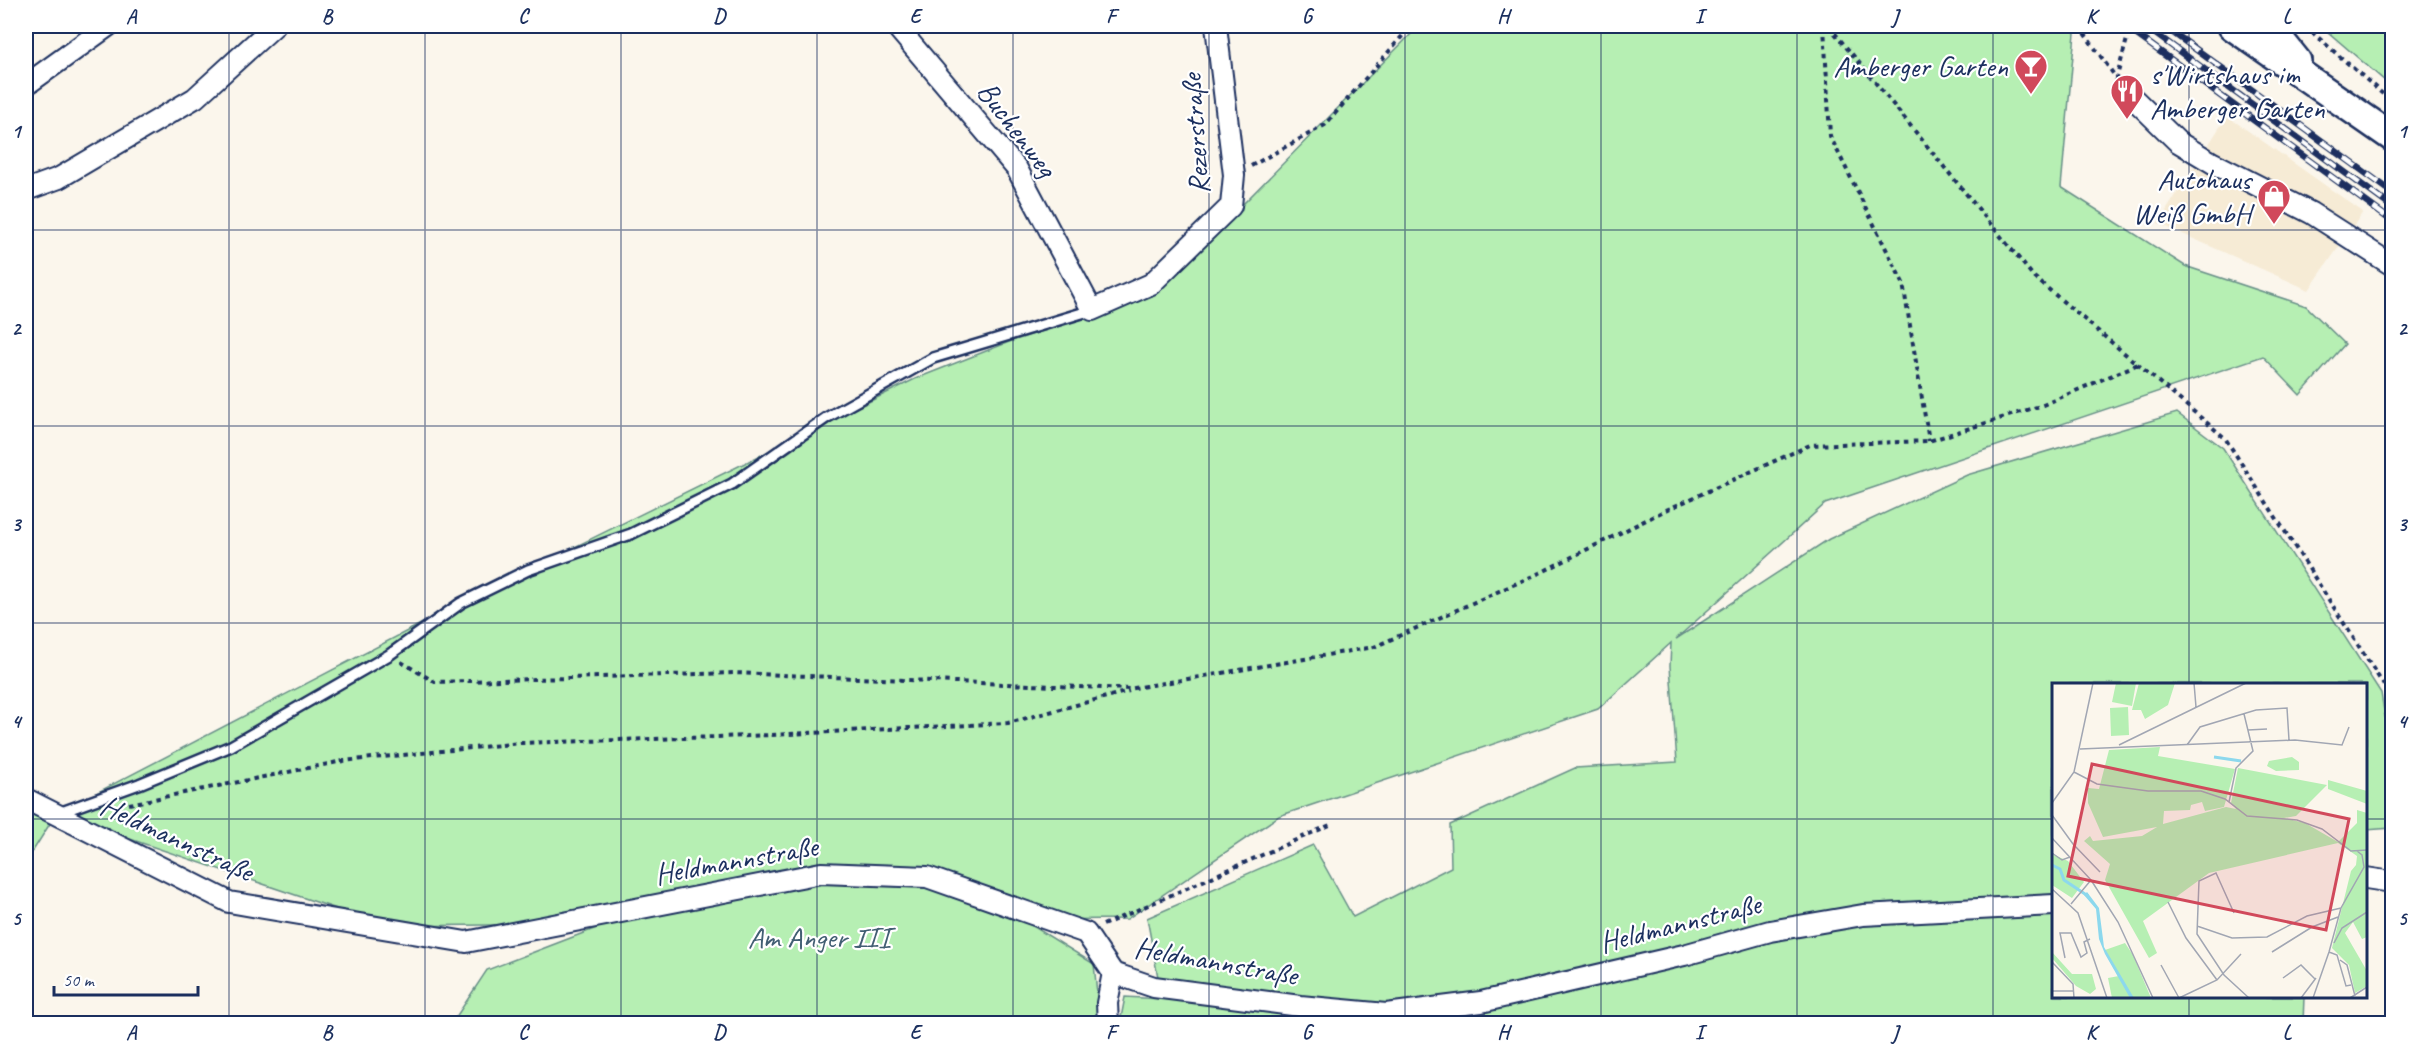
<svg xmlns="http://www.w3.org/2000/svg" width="2418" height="1049" font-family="Caveat,sans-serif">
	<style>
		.built { fill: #f6ebd5 }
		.green { fill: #b6efb3; stroke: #688f88; stroke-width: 1.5 }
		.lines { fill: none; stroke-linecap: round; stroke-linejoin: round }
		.lane-casing { stroke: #1b2f5e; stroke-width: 14 }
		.street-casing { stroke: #1b2f5e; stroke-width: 24 }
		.secondary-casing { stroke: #1b2f5e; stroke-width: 32 }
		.path { stroke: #1b2f5e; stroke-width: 4; stroke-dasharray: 4.5 4.5; stroke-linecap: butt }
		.lane { stroke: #fff; stroke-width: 9 }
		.street { stroke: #fff; stroke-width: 20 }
		.secondary { stroke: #fff; stroke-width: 27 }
		.rail-casing { stroke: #1b2f5e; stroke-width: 7 }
		.rail { stroke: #fff; stroke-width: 4.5; stroke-dasharray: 14; stroke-linecap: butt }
		.grid { fill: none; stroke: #1b2f5e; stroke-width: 1.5; stroke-opacity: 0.55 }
		.labels { text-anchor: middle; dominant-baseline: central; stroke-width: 4.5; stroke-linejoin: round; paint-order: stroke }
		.poi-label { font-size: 30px; fill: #1b2f5e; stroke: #fff; text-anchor: end }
		.street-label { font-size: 30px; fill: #1b2f5e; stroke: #fff }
		.park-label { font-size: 30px; fill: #425f73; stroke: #fff }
		.inset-river { fill: none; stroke: #8cd8ed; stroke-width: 3 }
		.inset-road { fill: none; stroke: #a1a6b3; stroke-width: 1.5 }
		.view { fill: #d1495b; fill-opacity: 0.15; stroke: #d1495b; stroke-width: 3 }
		.inset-edge { fill: none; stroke: #1b2f5e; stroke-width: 3 }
		.neatline { fill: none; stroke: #1b2f5e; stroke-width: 2 }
		.grid-label { font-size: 20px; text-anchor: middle; font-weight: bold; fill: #1b2f5e }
	</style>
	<rect width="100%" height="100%" fill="#fbf6ec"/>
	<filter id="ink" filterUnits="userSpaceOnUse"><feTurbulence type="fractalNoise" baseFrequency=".0167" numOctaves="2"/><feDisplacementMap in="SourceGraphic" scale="12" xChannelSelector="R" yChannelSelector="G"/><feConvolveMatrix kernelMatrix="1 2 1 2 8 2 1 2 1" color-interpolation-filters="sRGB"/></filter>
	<g filter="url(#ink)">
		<path class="built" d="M2227,116L2363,212L2309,290L2158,223Z"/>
		<path class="green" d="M1419,26H2068L2075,33L2061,187L2185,266L2306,306L2345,344L2300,395L2263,356L1825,504L1676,639L1829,539L1967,475L2177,413L2223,448L2381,693L2392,759V828L2366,830V684H2054V996L2304,997L2303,1023H1120L1125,997L1162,999L1147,918L1313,845L1353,917L1451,867L1450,825L1575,768L1677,762L1670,666L1671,643L1598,709L1279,816L1127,919L1023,920L1094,964L1100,1023H452L487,970L607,924L387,926L56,814L26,862V799L56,814L461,603L915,379L1009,342L1152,296Z
			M2321,26H2392V87Z"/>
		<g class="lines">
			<defs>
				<path id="lane" d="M56,814L139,784L231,746L389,655L461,603L528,570L631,534L732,484L826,418L933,358L1092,310"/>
				<path id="street" d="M896,26L1017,169L1092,310L1151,284L1231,206L1234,175L1216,26
					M26,85L108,26
					M2134,99L2178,142L2213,163L2311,213L2392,265
					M26,190L59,178L195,98L274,26
					M26,799L229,902L466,942L821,873L927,877L1086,933L1113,973L1154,987L1300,1006L1386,1014L1481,1002L1684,955L1770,931L1863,915L2054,905
					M2366,878L2392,882
					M1108,1024L1107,1003L1113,973"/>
				<path id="secondary" d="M2232,26L2392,137
					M2269,26L2297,61"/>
			</defs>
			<use href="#lane" class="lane-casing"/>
			<use href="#street" class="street-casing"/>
			<use href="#secondary" class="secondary-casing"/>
			<path class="path" d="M1824,26L1830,136L1903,283L1929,441
				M1829,26L2034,277L2225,438L2392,698
				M1838,26L1852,32L1854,26
				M2079,26L2122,86
				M2305,26L2392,102
				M2116,80L2127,39
				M1251,166L1325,125L1411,26
				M401,662L435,682L734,673L1129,689L1374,647L1544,571L1664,511L1810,445L1929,441L2043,405L2138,364
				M129,804L343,761L521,743L750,736L1008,723L1129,691
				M1103,925L1330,825"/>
			<use href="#lane" class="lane"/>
			<use href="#street" class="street"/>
			<use href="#secondary" class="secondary"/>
			<defs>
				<path id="rail" d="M2125,26L2392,221
					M2145,26L2392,207
					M2164,26L2392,192"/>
			</defs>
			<use href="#rail" class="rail-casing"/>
			<use href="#rail" class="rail"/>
		</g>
	</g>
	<path class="grid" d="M229,26V1024M425,26V1024M621,26V1024M817,26V1024M1013,26V1024M1209,26V1024M1405,26V1024M1601,26V1024M1797,26V1024M1993,26V1024M2189,26V684M26,230H2392M26,426H2392M26,623H2392M26,819H2054M2366,819H2392M2189,996V1024"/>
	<defs>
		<symbol id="bar-pin" viewBox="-11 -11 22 30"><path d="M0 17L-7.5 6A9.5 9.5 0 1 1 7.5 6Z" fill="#d1495b" stroke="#fff"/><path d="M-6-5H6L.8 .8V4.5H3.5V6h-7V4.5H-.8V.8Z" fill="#fff"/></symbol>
		<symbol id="restaurant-pin" viewBox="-11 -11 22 30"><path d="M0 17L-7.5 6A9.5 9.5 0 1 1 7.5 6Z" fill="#d1495b" stroke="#fff"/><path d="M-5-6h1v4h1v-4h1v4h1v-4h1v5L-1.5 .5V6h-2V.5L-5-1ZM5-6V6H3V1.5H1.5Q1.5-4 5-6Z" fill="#fff"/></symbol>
		<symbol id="shop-pin" viewBox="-11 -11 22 30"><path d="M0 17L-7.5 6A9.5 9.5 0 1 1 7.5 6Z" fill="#d1495b" stroke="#fff"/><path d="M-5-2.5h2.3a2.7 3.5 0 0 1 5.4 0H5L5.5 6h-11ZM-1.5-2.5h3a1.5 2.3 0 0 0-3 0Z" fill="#fff"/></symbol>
	</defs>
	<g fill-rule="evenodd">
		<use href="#bar-pin" x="2012" y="47" width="38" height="52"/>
		<use href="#restaurant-pin" x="2108" y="72" width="38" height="52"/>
		<use href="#shop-pin" x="2255" y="177" width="38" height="52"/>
	</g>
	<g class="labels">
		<g class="poi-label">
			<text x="2008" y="66">Amberger Garten</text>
			<text x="2150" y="74" text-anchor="start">s'Wirtshaus im<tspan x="2150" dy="34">Amberger Garten</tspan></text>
			<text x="2251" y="179">Autohaus<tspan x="2251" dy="34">Weiß GmbH</tspan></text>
		</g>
		<g class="street-label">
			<text transform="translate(1017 129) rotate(53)">Buchenweg</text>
			<text transform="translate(1195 134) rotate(-94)">Rezerstraße</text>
			<text transform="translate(177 838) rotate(25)">Heldmannstraße</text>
			<text transform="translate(736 860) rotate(-10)">Heldmannstraße</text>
			<text transform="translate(1680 923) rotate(-14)">Heldmannstraße</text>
			<text transform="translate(1216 961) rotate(10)">Heldmannstraße</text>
		</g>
		<g class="park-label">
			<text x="819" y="937">Am Anger III</text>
		</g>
	</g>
	<g transform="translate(2052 683)">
		<rect width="315" height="315" fill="#fbf6ec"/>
		<path d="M64,0H84L80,23L60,19ZM87,0H123L116,22L93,36L89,27H80ZM76,24L77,52L59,53L58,25ZM108,64L106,73L183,86L172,124L153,128L150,119L139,122L138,127L112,128L111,141L174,124L184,126L179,120L186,85L275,102L244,133L232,135L253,140L286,159L305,140V127L315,130V254L310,256L301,239L293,250L315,288V303L303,310L297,282L280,265L299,188L304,182L305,173L286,160L157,190L91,238L105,270L97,275L53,197L58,181L32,158L38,153L41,158L90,153L105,144L51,154L36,120V105L47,106L57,67ZM240,74L247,79V87L224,88L215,83L217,78ZM276,97L315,108V121L276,106ZM0,171L16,178L32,199L20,215L0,202ZM73,260L81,272L99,315H60L56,295L67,293L53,267ZM0,269L20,291H40L44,306L38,311L24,303L0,275Z" fill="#b6efb3"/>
		<path d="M35,209L47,225L52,264L82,315H78L53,271L47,256L44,226L32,212Z" fill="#8cd8ed"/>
		<path class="inset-river" d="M162,74L189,78M0,182L8,186L12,197L36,213"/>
		<path class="inset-road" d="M142,0L144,24M196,47L215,46M67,62L194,0M135,62L148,44L204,27L235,25L237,57M28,66L243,57L290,62L297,44M22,89L45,101L96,108H149L173,116L195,133L245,137L270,146L299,168L315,167M177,119L184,85L201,68L192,31M0,120L22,89L41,0M0,132L21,161L48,189M0,155L39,197L19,221M0,170L10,177L18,174M39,197L66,239L101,315M0,206L26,230L55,315M116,219L134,255L165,297M182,230L164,190L147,198L145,251L172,292L197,315M145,243L180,255L215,254L255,233L289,225M282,260L290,245L315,229M220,269L260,244L286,234M277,269L289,225L312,184L310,172L305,168M277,269L285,272L294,303L299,302M13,275L8,250H19L29,274L35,270L32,259L38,256M288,277L295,282L303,313M0,279L21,301L22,315M109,282L127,315M231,295L249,282L263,296M0,308H22M127,315L165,297L189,271M249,315L264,295M261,315L277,269M298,315L315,304"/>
		<path class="view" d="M40,81L297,136L274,247L16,193Z"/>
		<rect width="315" height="315" class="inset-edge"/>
	</g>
	<rect width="2418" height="1049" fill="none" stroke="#fff" stroke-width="66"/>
	<path d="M54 986v9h144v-9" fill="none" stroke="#1b2f5e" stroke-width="3"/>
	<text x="63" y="986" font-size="18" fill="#1b2f5e" stroke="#ffffff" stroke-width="4.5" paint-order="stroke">50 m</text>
	<rect x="33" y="33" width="2352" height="983" class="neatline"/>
	<g class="grid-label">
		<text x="131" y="23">A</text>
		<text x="327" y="23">B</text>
		<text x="523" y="23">C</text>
		<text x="719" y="23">D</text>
		<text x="915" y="23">E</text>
		<text x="1111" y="23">F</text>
		<text x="1307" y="23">G</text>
		<text x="1503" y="23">H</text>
		<text x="1699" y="23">I</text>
		<text x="1895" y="23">J</text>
		<text x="2091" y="23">K</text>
		<text x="2287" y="23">L</text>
		<text x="16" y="138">1</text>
		<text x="2402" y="138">1</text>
		<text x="16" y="335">2</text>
		<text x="2402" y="335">2</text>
		<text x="16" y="531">3</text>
		<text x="2402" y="531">3</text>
		<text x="16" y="728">4</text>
		<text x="2402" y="728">4</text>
		<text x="16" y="925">5</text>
		<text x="2402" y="925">5</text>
		<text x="131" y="1039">A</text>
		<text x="327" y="1039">B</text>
		<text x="523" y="1039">C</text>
		<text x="719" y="1039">D</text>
		<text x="915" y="1039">E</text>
		<text x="1111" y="1039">F</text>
		<text x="1307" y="1039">G</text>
		<text x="1503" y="1039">H</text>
		<text x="1699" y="1039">I</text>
		<text x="1895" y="1039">J</text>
		<text x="2091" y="1039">K</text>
		<text x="2287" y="1039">L</text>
	</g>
</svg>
